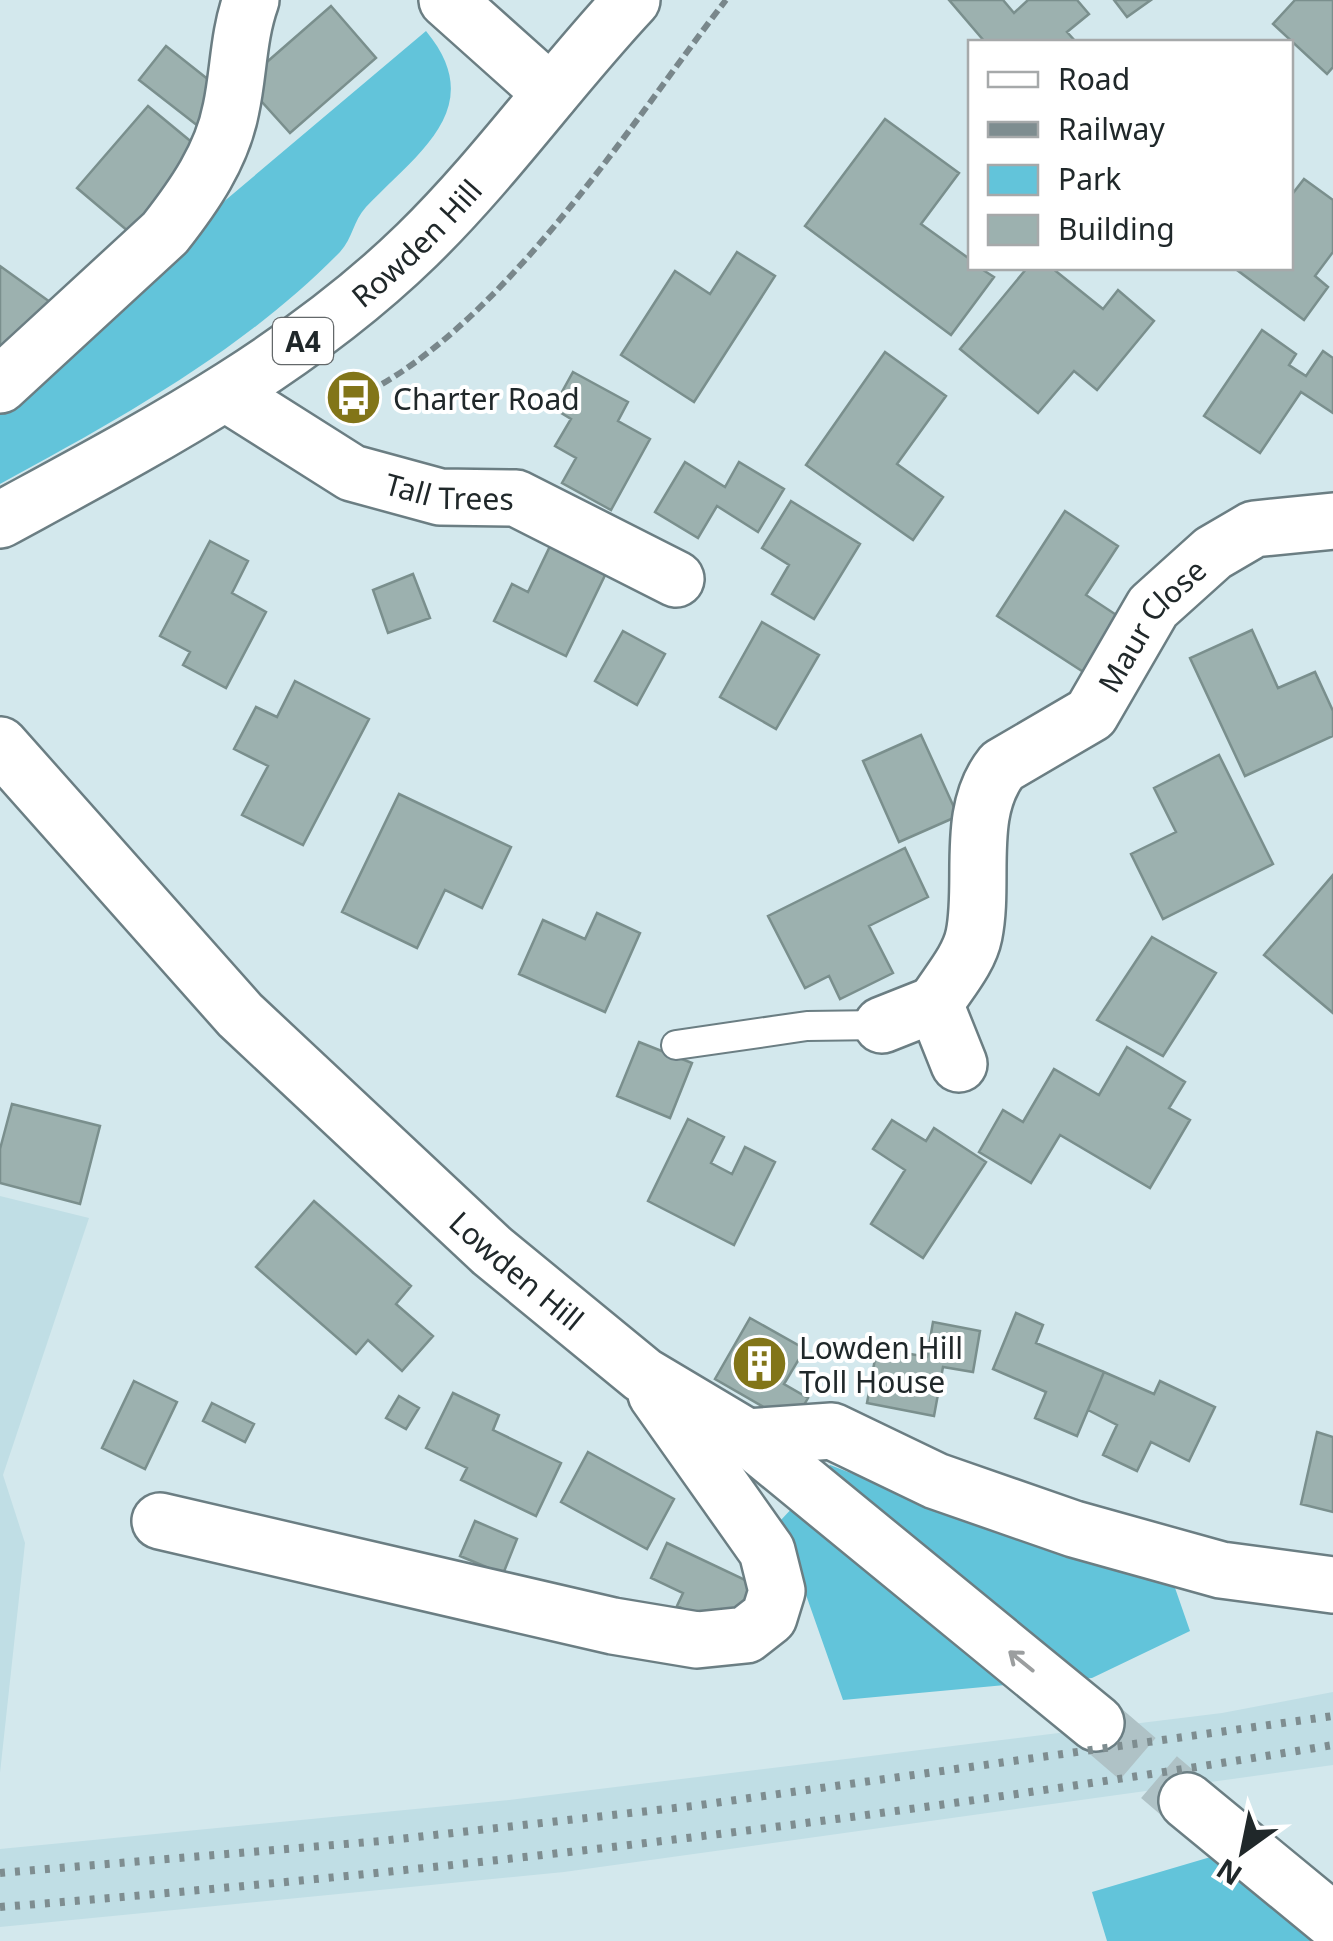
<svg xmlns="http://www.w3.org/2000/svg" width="1333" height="1941" font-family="'Noto Sans',sans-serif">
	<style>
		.built { fill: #c0dee5 }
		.green { fill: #62c4da }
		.building { fill: #9cb1af; stroke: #7a8f8d; stroke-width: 2.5 }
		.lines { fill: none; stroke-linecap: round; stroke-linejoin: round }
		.street-tunnel { stroke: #afc2c6; stroke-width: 55; stroke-dasharray: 55 28; stroke-linecap: butt }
		.lane-casing { stroke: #6b7e83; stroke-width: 32 }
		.street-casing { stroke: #6b7e83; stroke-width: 60 }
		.primary-casing { stroke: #6b7e83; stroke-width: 60 }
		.path { stroke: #79878b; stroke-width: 6; stroke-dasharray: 10 5; stroke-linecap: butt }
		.lane { stroke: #fff; stroke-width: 28 }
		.street { stroke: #fff; stroke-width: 55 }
		.primary { stroke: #fff; stroke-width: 55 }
		.rail { stroke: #7e8d90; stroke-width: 8; stroke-dasharray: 5 10; stroke-linecap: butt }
		.oneway { stroke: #9b9e9f }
		.labels { text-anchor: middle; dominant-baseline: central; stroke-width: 8; stroke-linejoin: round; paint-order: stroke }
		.shield { fill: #fff; stroke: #63686a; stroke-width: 2.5 }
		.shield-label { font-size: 28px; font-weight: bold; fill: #20282a }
		.street-label { font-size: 30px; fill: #20282a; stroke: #fff }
		.poi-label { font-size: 30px; fill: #20282a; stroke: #fff; text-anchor: start }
	</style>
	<rect width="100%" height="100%" fill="#d3e8ed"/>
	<path class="built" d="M0,1196L89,1218L3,1475L25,1543L0,1773Z
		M1333,1692V1765L564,1872L0,1927V1849L509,1800L1222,1713Z"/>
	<path class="green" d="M426,31C490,108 416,154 366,207C353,221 353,238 340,252C244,350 120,419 0,484V401L151,263Z
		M830,1465L1063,1555L1174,1585L1190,1631L1092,1678L1070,1680L820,1476Z
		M796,1504L1016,1684L843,1700L780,1521Z
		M1214,1856L1322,1941H1107L1092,1892Z"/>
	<path class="building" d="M949,0H1003L1014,13L1028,0H1077L1089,14L1067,32L1076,42H985Z
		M1114,0H1151L1127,17Z
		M1295,0H1333V67L1327,74L1273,24Z
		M331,6L376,58L290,133L244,82Z
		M166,46L224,92L198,126L139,80Z
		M148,106L200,149L129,232L77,188Z
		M885,119L959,173L921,224L971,260V268H980L994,277L951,335L805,226Z
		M1304,179L1333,200V252L1315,276L1328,287L1304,320L1237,270L1290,268V197Z
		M737,252L775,276L694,402L621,355L675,271L710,294Z
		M0,266L50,302L0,361Z
		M1027,268H1052L1103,309L1118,290L1154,321L1097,390L1074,371L1038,413L960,349Z
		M1262,330L1296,354L1289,365L1306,376L1323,351L1333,358V413L1301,392L1260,453L1204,416Z
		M885,352L946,396L897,464L943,497L913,540L806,465Z
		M573,372L628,402L618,421L650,439L611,510L562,483L576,458L555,446L571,419L553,408Z
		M685,462L725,487L739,462L784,489L758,532L717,506L698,538L655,512Z
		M791,501L860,544L814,619L772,594L789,565L762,548Z
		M1065,511L1118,546L1086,595L1121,618L1085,673L997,616Z
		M210,541L248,561L232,593L266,612L226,688L183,665L190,652L160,636Z
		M552,542L608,569L566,656L494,621L512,584L528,592Z
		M413,574L430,618L388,633L373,590Z
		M762,622L819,655L776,729L720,697Z
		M1252,630L1278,688L1315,672L1333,711V736L1245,776L1190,658Z
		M623,631L665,654L637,705L595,681Z
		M295,681L369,719L303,845L242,815L268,766L234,749L256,707L277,717Z
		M921,735L958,816L899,842L863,761Z
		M1219,755L1273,864L1163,919L1131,854L1176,832L1154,788Z
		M399,794L511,847L482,908L445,890L417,948L342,912Z
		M905,848L928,897L869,926L893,973L840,999L829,976L805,988L768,916Z
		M1333,875V1013L1264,955Z
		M597,913L640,933L605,1012L519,974L543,920L585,939Z
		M1152,937L1216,973L1163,1056L1097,1020Z
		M639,1042L692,1063L670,1118L617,1096Z
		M1127,1047L1185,1082L1169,1108L1190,1120L1150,1188L1060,1135L1031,1183L979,1152L1003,1110L1023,1122L1054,1069L1099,1095Z
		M12,1104L100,1126L80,1204L0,1183V1149Z
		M688,1119L724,1137L711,1163L732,1174L745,1147L775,1162L734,1245L648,1201Z
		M892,1120L926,1141L934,1128L986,1162L923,1258L871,1224L905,1170L873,1149Z
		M314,1201L411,1286L396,1304L433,1336L402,1371L368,1340L356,1354L256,1267Z
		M1016,1313L1043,1325L1036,1343L1104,1372L1077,1436L1035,1418L1046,1392L993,1369Z
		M750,1318L805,1349L784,1384L808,1398L793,1424L715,1379Z
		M933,1322L980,1331L973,1372L943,1367L934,1416L867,1403L877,1348L927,1357Z
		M1104,1372L1154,1394L1160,1381L1215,1407L1189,1461L1151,1442L1137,1471L1103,1455L1117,1425L1088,1410Z
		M134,1381L177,1402L145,1469L102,1448Z
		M453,1393L499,1415L493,1430L561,1463L536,1516L461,1480L467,1468L426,1448Z
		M399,1396L419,1408L406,1429L386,1418Z
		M212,1403L254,1424L245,1442L203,1421Z
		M1317,1432L1333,1437V1512L1301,1504Z
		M588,1452L674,1499L647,1549L561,1502Z
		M475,1521L517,1539L503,1574L460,1556Z
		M667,1543L758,1586L741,1622L717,1625L677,1606L683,1593L651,1578Z"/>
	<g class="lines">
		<path class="street-tunnel" d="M1096,1723L1187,1801"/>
		<defs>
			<path id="lane" d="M676,1045L807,1026L882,1025"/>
			<g id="street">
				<path d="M447,0L551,93"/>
				<path d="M0,385L165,233C194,196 222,156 231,109C239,72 238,36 251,0"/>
				<path id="s1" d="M227,394L352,473L440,497L516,498L676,579"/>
				<path id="s2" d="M0,745L240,1015L492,1251L643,1375L747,1437L1096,1723"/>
				<path id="s3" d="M935,1004C948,983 969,960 974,935C985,881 965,812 1002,766L1091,714L1153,607L1213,553L1254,529L1333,521"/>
				<path d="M935,1004L959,1064"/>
				<path d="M882,1025L935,1004"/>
				<path d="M747,1437L832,1431L936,1481L1074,1529L1221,1570L1333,1585"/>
				<path d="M160,1521L613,1626L697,1640L746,1635L769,1617L777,1591L767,1551L656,1394"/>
				<path d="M1187,1801L1333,1921"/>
			</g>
			<g id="primary">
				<path id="s4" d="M0,520C147,440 296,363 417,245C494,170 558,79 632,0"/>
			</g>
		</defs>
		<use href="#lane" class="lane-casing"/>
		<use href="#street" class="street-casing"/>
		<use href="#primary" class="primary-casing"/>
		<path class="path" d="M342,404C494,342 627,128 726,0"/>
		<use href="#lane" class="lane"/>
		<use href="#street" class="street"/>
		<use href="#primary" class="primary"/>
		<path class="rail" d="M0,1873L381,1841L693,1806L1333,1716
			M0,1907C446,1872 892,1818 1333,1745"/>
	</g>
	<defs><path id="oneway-shaft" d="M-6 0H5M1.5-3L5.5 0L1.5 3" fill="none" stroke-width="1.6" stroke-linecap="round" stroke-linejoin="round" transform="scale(2.5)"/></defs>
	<use class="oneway" href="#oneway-shaft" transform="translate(1021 1661) rotate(-141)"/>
	<defs>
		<symbol id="bus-disc" viewBox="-11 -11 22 22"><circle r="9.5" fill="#827518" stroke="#fff"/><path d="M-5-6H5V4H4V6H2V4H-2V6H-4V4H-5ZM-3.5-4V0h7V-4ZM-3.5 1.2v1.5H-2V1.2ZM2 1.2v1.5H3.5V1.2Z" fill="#fff"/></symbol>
		<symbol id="building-disc" viewBox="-11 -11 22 22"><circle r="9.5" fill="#827518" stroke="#fff"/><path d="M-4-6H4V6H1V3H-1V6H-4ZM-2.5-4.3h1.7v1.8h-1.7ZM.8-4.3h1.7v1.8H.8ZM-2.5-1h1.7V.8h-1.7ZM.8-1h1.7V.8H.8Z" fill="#fff"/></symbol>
	</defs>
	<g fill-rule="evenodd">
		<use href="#bus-disc" x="322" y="366" width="63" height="63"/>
		<use href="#building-disc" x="728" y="1332" width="63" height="63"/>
	</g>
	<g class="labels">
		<rect class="shield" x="273" y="318" width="60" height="46" rx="8"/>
		<g class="shield-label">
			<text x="303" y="341">A4</text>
		</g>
		<g class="street-label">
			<text stroke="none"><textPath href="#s4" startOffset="502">Rowden Hill</textPath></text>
			<text stroke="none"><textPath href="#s1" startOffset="248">Tall Trees</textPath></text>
			<text stroke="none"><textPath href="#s3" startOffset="465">Maur Close</textPath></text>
			<text stroke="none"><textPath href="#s2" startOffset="738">Lowden Hill</textPath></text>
		</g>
		<g class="poi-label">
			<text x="393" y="398">Charter Road</text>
			<text x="799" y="1347">Lowden Hill<tspan x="799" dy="34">Toll House</tspan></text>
		</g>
	</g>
	<rect x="968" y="40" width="325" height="230" fill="#ffffff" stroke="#a6a9aa" stroke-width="2.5"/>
	<rect x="988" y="72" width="50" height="15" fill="#ffffff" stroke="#a6a9aa" stroke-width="2.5"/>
	<text x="1058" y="90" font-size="30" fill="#20282a">Road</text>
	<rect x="988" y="122" width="50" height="15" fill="#7e8d90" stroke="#a6a9aa" stroke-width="2.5"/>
	<text x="1058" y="140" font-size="30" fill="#20282a">Railway</text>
	<rect x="988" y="165" width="50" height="30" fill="#62c4da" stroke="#a6a9aa" stroke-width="2.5"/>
	<text x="1058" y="190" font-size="30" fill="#20282a">Park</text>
	<rect x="988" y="215" width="50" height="30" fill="#9cb1af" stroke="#a6a9aa" stroke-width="2.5"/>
	<text x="1058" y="240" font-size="30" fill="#20282a">Building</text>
	<g transform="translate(1243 1851) rotate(213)" stroke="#ffffff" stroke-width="8" paint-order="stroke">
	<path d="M0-8L18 38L0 25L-18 38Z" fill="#20282a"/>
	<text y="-15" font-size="28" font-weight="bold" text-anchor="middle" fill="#20282a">N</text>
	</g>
</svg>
